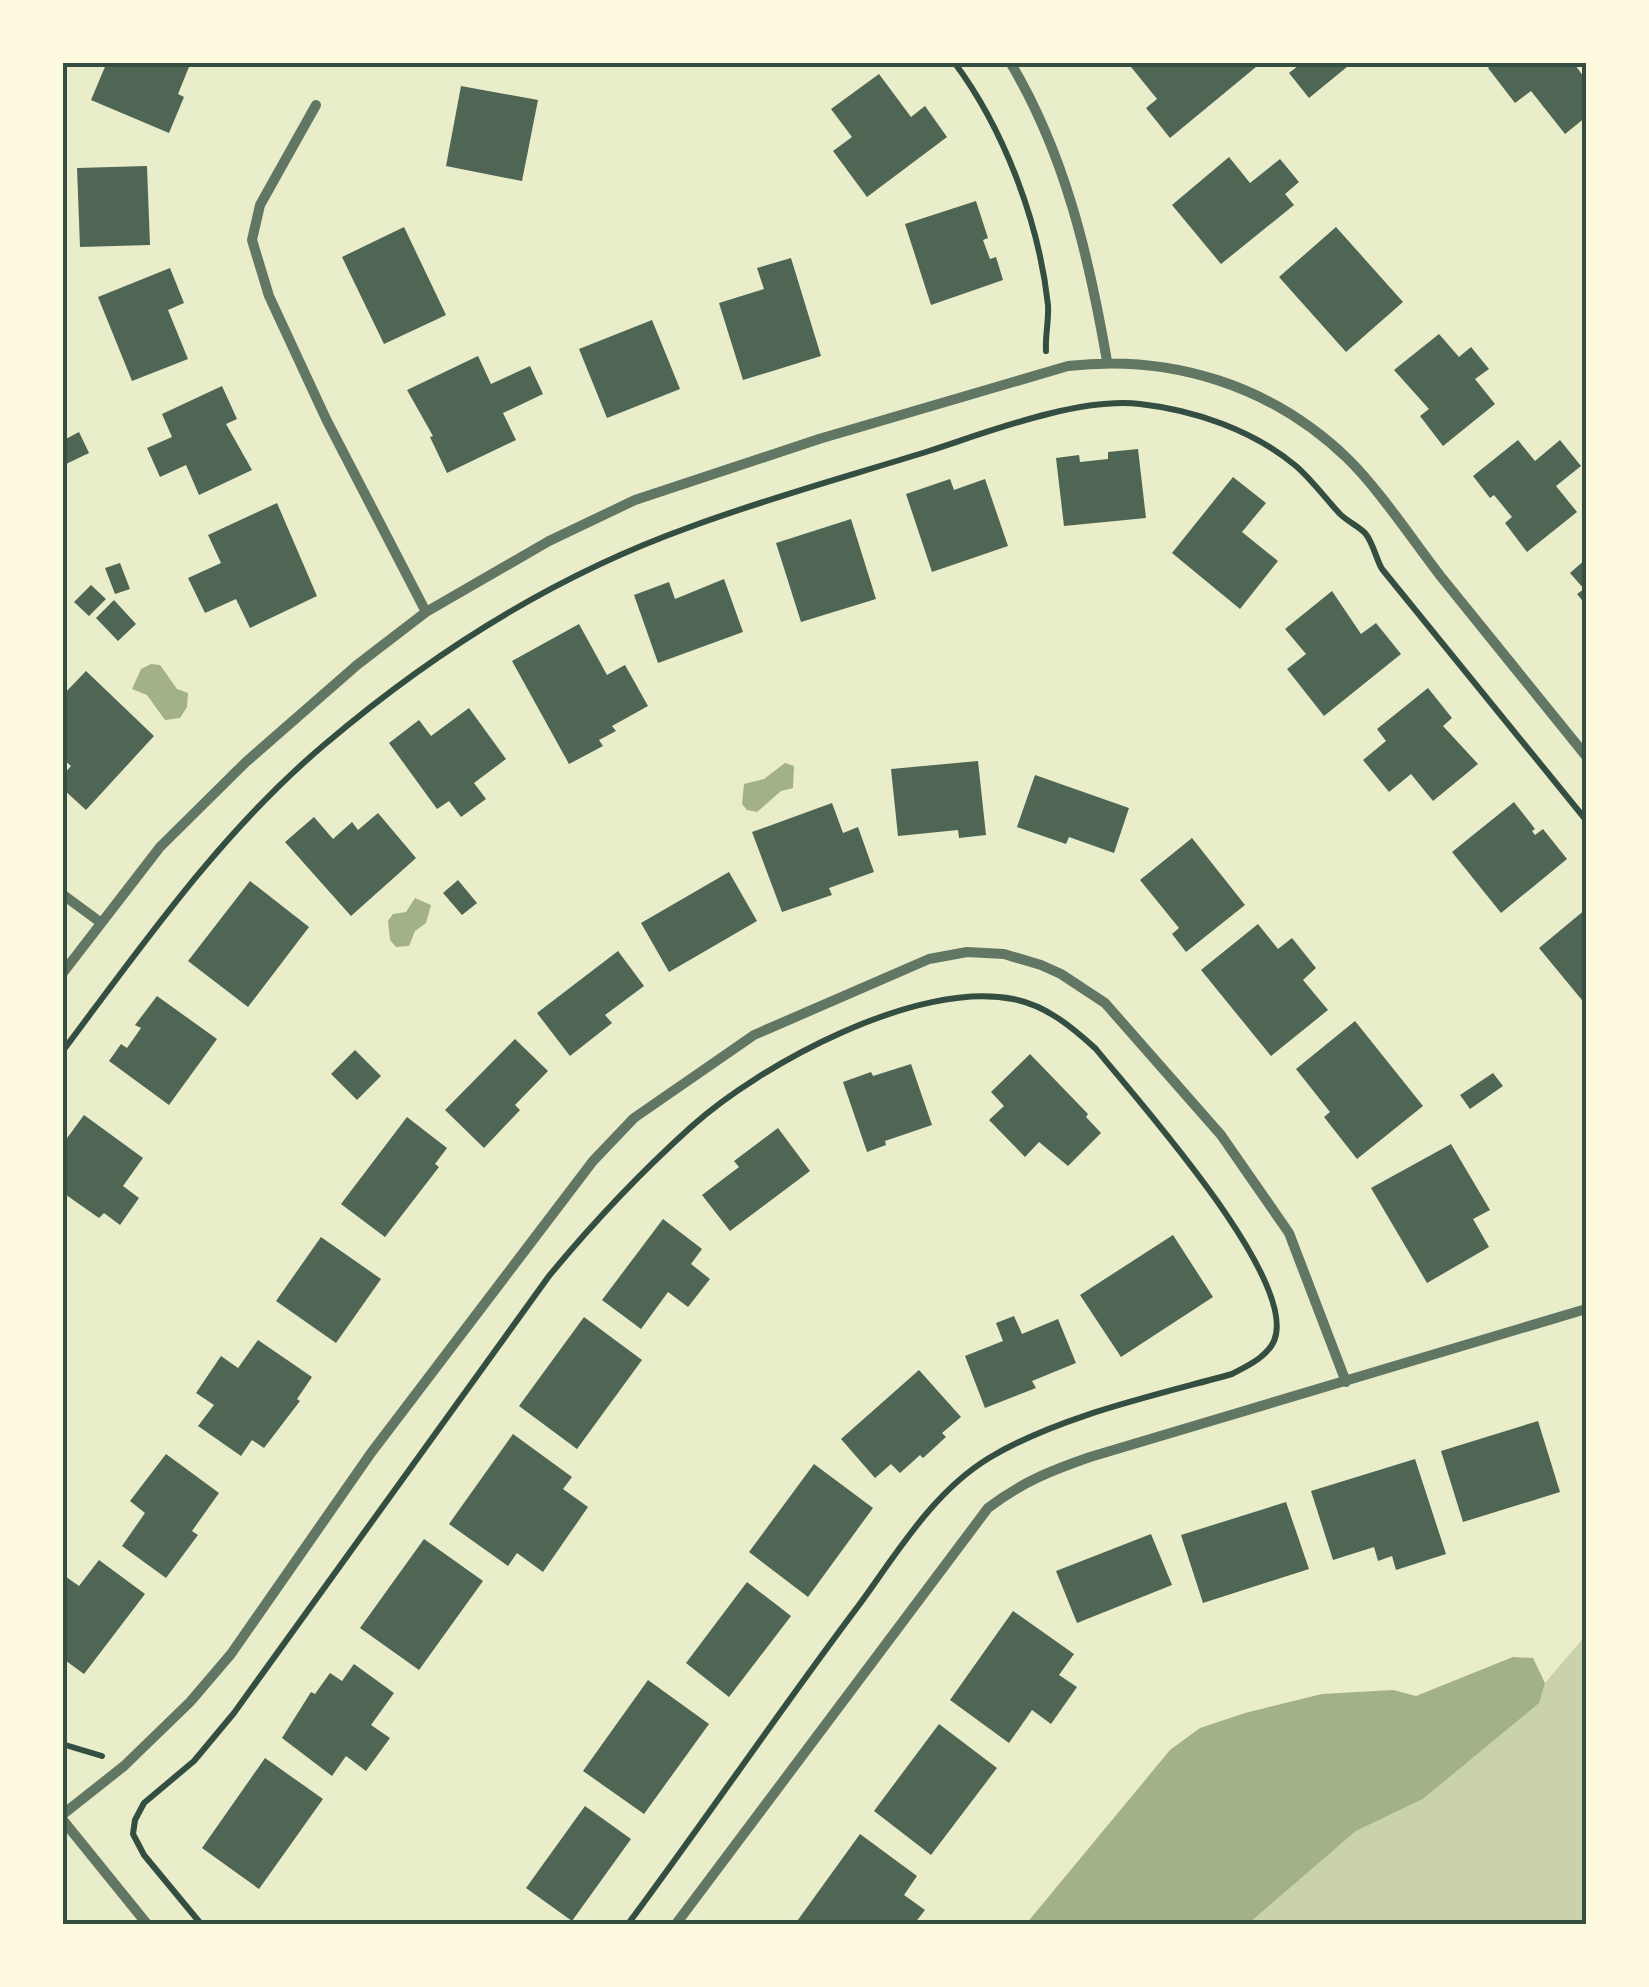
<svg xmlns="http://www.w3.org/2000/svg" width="1649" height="1987" font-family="'Golos Text',sans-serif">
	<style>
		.green { fill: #cad2ad }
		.water { fill: #a3b18a }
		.building { fill: #4f6655 }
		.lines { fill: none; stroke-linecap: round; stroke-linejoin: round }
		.path { stroke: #344e41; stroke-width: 6 }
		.minor { stroke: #617663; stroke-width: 10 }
		.neatline { fill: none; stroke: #344e41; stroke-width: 4 }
	</style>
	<rect width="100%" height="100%" fill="#e9edc9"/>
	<path class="green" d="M1586,1635V1924H1248L1356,1831L1423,1799L1538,1703L1545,1683Z"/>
	<path class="water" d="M151,664L160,665L177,689L188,693L187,707L180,718L165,720L147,695L132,689L141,669Z
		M785,763L794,766L793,788L781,791L757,812L747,810L742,804L744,784L764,779Z
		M415,898L431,905L426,923L415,931L409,946L396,947L390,940L388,921L393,914L406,912Z
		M1513,1657L1533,1658L1545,1683L1539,1703L1423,1799L1356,1831L1248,1924H1026L1170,1750L1200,1728L1245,1713L1322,1694L1393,1690L1416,1696Z"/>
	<path class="building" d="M107,62H191L178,94L184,97L169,133L91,100Z
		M1127,62H1252L1256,67L1170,138L1146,108L1157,99Z
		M1303,62H1353L1309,98L1289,73Z
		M1495,62H1573L1586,80V117L1565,134L1531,91L1515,103L1488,68Z
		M879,74L911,117L925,106L947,137L867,197L833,151L852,137L831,109Z
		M461,86L538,100L522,181L446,166Z
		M1229,157L1250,183L1280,159L1299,182L1285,194L1294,205L1221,264L1172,205Z
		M147,166L150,245L80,247L77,168Z
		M976,201L988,238L983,240L990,259L996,257L1003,280L931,305L905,224Z
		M404,227L446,315L384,344L342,257Z
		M1336,227L1403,302L1346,352L1279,277Z
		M791,258L821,356L743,380L719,303L764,289L757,268Z
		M170,268L184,303L168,310L188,359L132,381L98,297Z
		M652,320L680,389L607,418L579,349Z
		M1439,334L1459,357L1471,347L1489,369L1475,379L1495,404L1443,446L1420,416L1429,409L1394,370Z
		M478,356L491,384L530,366L543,394L503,413L516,440L447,473L430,437L433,436L407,390Z
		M222,386L237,419L226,424L252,470L199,495L186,465L160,477L147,448L172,437L162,414Z
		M79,432L89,453L64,465L62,441Z
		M1518,440L1535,461L1560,440L1581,466L1556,486L1577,512L1527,552L1505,523L1512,517L1494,495L1490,498L1473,476Z
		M1138,449L1146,518L1064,526L1056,458L1079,455L1080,462L1108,459V452Z
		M1233,477L1266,503L1242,532L1278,561L1240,609L1172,553Z
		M950,479L954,490L985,479L1008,546L932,572L906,494Z
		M277,503L317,596L250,628L236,599L205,613L188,578L221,563L208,535Z
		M851,519L876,599L801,622L776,543Z
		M1586,559V605L1577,594L1584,589L1570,573Z
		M120,563L130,589L115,594L105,568Z
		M724,579L743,632L658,663L634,595L669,582L675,599Z
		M91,585L106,599L89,616L74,602Z
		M1332,591L1361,634L1376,623L1401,654L1324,716L1287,669L1306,654L1285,629Z
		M114,600L136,624L118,641L96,618Z
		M579,624L607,675L625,665L648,706L612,726L616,731L599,740L603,746L569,764L512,661Z
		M86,671L154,736L86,810L62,788V776L71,766L62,758V696Z
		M1428,688L1452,718L1443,726L1478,764L1433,801L1411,774L1389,792L1363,760L1386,741L1377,729Z
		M469,708L506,759L474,783L486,799L461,817L449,801L437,809L389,743L419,720L431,736Z
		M978,761L986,835L959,838L958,830L898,836L891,769Z
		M1035,775L1129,808L1114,853L1069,837L1066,844L1017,827Z
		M1514,802L1535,829L1532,831L1535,835L1543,829L1567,859L1501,913L1452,852Z
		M832,803L843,833L858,827L874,872L829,888L832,895L782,912L752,832Z
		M378,813L416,858L351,916L285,842L314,817L333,839L352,822L358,830Z
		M1192,838L1245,905L1186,952L1172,934L1179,928L1140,880Z
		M729,872L757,921L669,972L641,923Z
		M458,880L477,903L462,915L443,893Z
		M250,881L309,927L248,1007L188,961Z
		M1586,909V1005L1539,948Z
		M1258,924L1278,949L1292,938L1316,968L1303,980L1328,1010L1271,1056L1201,970Z
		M618,951L644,986L605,1015L612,1023L570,1056L537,1013Z
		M157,996L217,1039L169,1105L109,1061L121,1044L127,1048L141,1028L135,1025Z
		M1355,1021L1423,1106L1357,1159L1324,1117L1330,1112L1296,1069Z
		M515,1039L548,1071L515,1105L520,1110L484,1148L445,1110Z
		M355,1050L381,1076L357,1100L331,1074Z
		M1030,1054L1088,1114L1086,1117L1101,1133L1068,1166L1039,1142L1025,1157L989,1120L1004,1106L991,1092Z
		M911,1064L932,1125L885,1141L886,1145L867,1152L843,1082L871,1072L873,1076Z
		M1493,1073L1503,1086L1470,1109L1460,1095Z
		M84,1115L143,1158L123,1186L139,1198L120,1225L104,1213L99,1218L62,1192V1145Z
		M407,1117L447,1148L435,1164L439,1167L385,1237L341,1204Z
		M778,1128L810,1171L730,1231L702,1195L739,1167L734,1161Z
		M1451,1144L1490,1210L1473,1219L1489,1247L1427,1283L1371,1188Z
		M663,1219L702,1249L691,1264L710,1279L688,1307L668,1292L641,1329L602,1300Z
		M1173,1235L1213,1297L1121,1357L1080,1295Z
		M321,1237L381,1279L336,1343L276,1301Z
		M1014,1316L1022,1334L1058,1319L1076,1363L1032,1381L1036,1388L985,1408L965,1356L1003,1341L996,1323Z
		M584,1317L642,1360L577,1449L519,1406Z
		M258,1340L312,1377L297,1399L300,1401L264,1448L252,1440L241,1456L198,1426L214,1405L196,1393L221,1356L238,1368Z
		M919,1370L961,1417L942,1433L946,1437L923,1458L920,1455L900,1473L891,1464L875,1478L841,1439Z
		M1538,1421L1560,1492L1463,1522L1441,1451Z
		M513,1434L572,1477L563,1489L588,1507L543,1572L517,1553L508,1566L449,1524Z
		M166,1454L219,1493L192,1531L198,1535L166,1578L122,1546L145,1513L130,1501Z
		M1415,1459L1446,1554L1396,1570L1392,1556L1378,1561L1374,1547L1333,1560L1311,1491Z
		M814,1464L873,1508L808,1597L749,1552Z
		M1286,1502L1309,1569L1203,1603L1181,1535Z
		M1151,1534L1172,1585L1077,1623L1056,1571Z
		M424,1539L483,1581L419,1670L360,1628Z
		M99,1560L145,1594L84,1674L62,1658V1574L79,1586Z
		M747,1582L791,1616L729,1697L686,1663Z
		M1013,1611L1074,1654L1059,1675L1077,1687L1051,1724L1032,1710L1009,1743L950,1700Z
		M354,1664L394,1693L371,1725L390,1738L366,1771L346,1756L332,1776L282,1738L311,1692L315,1694L330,1673L342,1681Z
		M648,1680L709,1724L644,1814L583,1771Z
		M939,1724L997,1768L931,1855L874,1811Z
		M265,1758L323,1799L259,1889L202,1848Z
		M585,1806L631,1839L572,1921L526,1888Z
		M860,1834L917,1876L904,1895L925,1910L914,1924H795Z"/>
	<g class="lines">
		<path class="path" d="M954,62C1004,129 1039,222 1048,305C1049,320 1045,336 1046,351
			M62,1052C143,944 221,832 324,745C432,653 556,575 690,527C768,498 849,476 929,451C988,432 1078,397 1140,404C1194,410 1253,430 1296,466C1312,480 1325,498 1340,514C1347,521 1358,526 1365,533C1373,542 1376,559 1382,569L1586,820
			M62,1744L102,1756
			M201,1924L144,1855L133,1834L135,1820L144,1803L194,1761L234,1713L549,1276C592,1224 640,1173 691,1127C761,1064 917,980 1013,999C1046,1005 1073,1028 1096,1049C1136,1099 1300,1280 1274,1341C1267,1357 1247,1366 1232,1374C1153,1396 1059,1416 989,1458C933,1492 897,1553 859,1605C780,1710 706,1819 628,1924"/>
		<path class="minor" d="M1010,62C1065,154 1089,257 1107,361
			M316,105L260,205L252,240L269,296L327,421L426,612
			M62,894L100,922
			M62,974L160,847L246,762L357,665L426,612L549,541L635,500L819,439L1068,366C1171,354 1271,385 1347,458C1379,489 1414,542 1442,578C1490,637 1538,697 1586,756
			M62,1815L124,1766L190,1702L231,1654L371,1453L593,1161L634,1118L754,1035L929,959L967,952L1004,954L1041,965L1061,974L1105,1003L1221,1135L1289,1233L1346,1382
			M62,1819L147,1924
			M676,1924L988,1508C1022,1482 1050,1471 1090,1457L1586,1309"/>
	</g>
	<rect width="1649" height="1987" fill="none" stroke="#fefae0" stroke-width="130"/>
	<rect x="65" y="65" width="1519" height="1857" class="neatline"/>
</svg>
